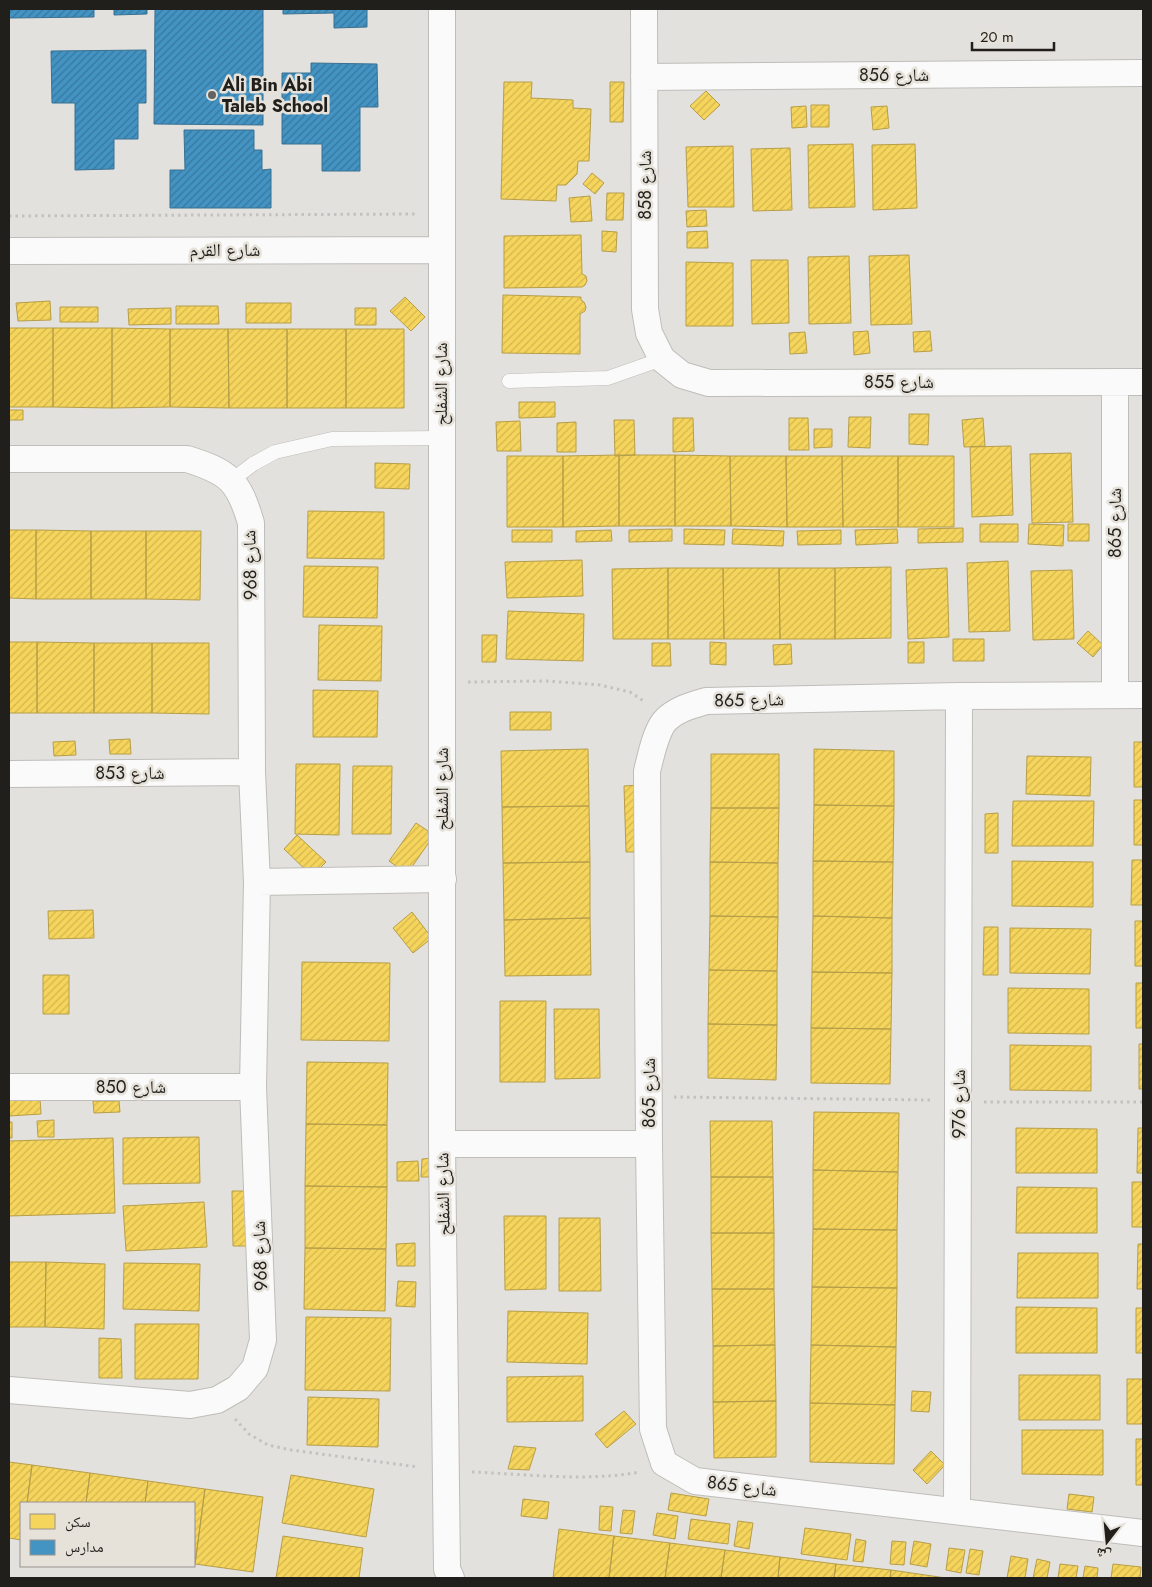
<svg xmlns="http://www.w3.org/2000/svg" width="1152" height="1587" font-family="Jost,'Noto Naskh Arabic',sans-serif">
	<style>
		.homes { fill: url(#homes-hatch); stroke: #b69e49 }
		.schools { fill: url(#schools-hatch); stroke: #397091 }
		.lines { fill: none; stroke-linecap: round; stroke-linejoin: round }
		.lane-casing { stroke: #bebdb9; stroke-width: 15 }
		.street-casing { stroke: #bebdb9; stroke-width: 28 }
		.path { stroke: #c3c2c0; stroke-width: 3; stroke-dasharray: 2.5 4; stroke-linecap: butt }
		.lane { stroke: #fbfafa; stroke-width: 14 }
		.street { stroke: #fbfafa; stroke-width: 26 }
		.poi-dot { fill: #656360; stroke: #e6e2da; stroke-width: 2 }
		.labels { text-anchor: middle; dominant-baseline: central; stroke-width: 5; stroke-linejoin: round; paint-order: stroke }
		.street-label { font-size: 18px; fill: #211f1c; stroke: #e6e2da }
		.poi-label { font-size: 18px; font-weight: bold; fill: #211f1c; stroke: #e6e2da; text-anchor: start }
	</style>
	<defs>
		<pattern id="homes-hatch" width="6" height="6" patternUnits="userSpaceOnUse" patternTransform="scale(1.25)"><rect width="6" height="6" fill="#f6d55c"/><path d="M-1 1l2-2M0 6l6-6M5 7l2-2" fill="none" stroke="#d3b64f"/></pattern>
		<pattern id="schools-hatch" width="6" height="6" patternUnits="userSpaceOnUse" patternTransform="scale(1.25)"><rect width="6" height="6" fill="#4393c3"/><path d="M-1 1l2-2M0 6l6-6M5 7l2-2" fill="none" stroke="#38779e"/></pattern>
	</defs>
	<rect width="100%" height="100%" fill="#e3e1dd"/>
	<path class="homes" d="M504,82H532L531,98L573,100V108L591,109L589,161H578L577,174L566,185H557L556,201L501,199Z
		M610,82H624L623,122H610Z
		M706,91L720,105L704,120L690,106Z
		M811,105H829V127H811Z
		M806,106L807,127L792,128L791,107Z
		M887,106L889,128L873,130L871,107Z
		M853,144L855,207L809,208L808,145Z
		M915,144L917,208L873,210L872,145Z
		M733,146L734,207H688L686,147Z
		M790,148L792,210L753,211L751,149Z
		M592,173L604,183L595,194L583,184Z
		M607,193H624L623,220H606Z
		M590,196L592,221L571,222L569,198Z
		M706,210L707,226L687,227L686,211Z
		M602,231L617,232L616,252L602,251Z
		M707,231L708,248H687V232Z
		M581,235L582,274L586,276L587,281L585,285L582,287L504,288V236Z
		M909,255L912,324L871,325L869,256Z
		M849,256L851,323L809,324L808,257Z
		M751,260H788L789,323L752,324Z
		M686,262L733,263V326H686Z
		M503,295L581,297V300L584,302L586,307L585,311L580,314V354L502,353Z
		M405,297L425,317L411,331L390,311Z
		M50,301L51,320L18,321L16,303Z
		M246,303H291V323H246Z
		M176,306H218L219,324H176Z
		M60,307H98V322H60Z
		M171,308V324L129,325L128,309Z
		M355,308H376V325H355Z
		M9,328H53V407H9Z
		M53,328H112V408L53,407Z
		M112,328L170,329V407L112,408Z
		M170,329H228L229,408L170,407Z
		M228,329H287V408H229Z
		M287,329H346V408H287Z
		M346,329H404V408H346Z
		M868,331L870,353L854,355L853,332Z
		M930,331L932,351L914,352L913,332Z
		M805,332L807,353L790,354L789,333Z
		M519,402H555V417L519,418Z
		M9,410H23V420H9Z
		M909,414H929L928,445L909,444Z
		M849,417H871L870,448L848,447Z
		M673,418H693L694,451L673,452Z
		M789,418H808L809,450H789Z
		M983,418L985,446L964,447L962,420Z
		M614,420H634L635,455L615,456Z
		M520,421L521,451H497L496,422Z
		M576,422V452H557V423Z
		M814,429H832V447L814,448Z
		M1011,446L1013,515L972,517L970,447Z
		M1071,453L1073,522L1032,523L1030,454Z
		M619,455V526L563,527V456Z
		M619,455H675V526H619Z
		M675,455L730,456L731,526H675Z
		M507,456H563V527H507Z
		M730,456H786L787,527L731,526Z
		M786,456H842L843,527H787Z
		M842,456H898V527H843Z
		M898,456H954V527H898Z
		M375,463L410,464L409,489L375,488Z
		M308,511L384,512V559L307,558Z
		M980,524H1018V542H980Z
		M1029,524L1064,525L1063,546L1028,544Z
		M1068,524H1089V541H1068Z
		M963,528V542L918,543V529Z
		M672,529V541L629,542V530Z
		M684,529L725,530L724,545L684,544Z
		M733,529L784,531L783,546L732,544Z
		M897,529L898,543L856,545L855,530Z
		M9,530H36V599L9,598Z
		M36,530L91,531V599H36Z
		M512,530H552V542H512Z
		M611,530L612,541L576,542V531Z
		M841,530V544L798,545L797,531Z
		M91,531H146V599H91Z
		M146,531H201L200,600L146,599Z
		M582,560L583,596L507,598L505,562Z
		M1008,561L1010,631L969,632L967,563Z
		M304,566L378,567L377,618L303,617Z
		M891,567V638L835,639V568Z
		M668,568V639H613L612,569Z
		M668,568H723L724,639H668Z
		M723,568H779L780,639H724Z
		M779,568H835V639H780Z
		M947,568L949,637L908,639L906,570Z
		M1072,570L1074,639L1033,640L1031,571Z
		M508,611L584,614L583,661L506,659Z
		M319,625L382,626L381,681L318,680Z
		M1088,631L1103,645L1093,657L1077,643Z
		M482,635H497L496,662H482Z
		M953,639H984V661H953Z
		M9,642H37V713H9Z
		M37,642L94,643V713H37Z
		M710,642L726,643V665L710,664Z
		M908,642H924V663H908Z
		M94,643H152V713H94Z
		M152,643H209V714L152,713Z
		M652,643H670L671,666H652Z
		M791,644L792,664L774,665L773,645Z
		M313,690L378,691L377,737H313Z
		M510,712H551V730H510Z
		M130,739L131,754H110L109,740Z
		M75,741L76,755L54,756L53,742Z
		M1134,742H1143V787H1134Z
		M588,749L589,806L502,807L501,751Z
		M814,749L894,751V806L814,805Z
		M711,754H779V808H711Z
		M1027,756L1091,757L1090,796L1026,794Z
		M296,764H340L339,835L295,834Z
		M353,766H392L391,834H352Z
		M640,785L642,852H626L624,786Z
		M1134,800H1143V845H1134Z
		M1013,801H1094L1093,846H1012Z
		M814,805L894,806L893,862L813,861Z
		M589,806L590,862L503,863L502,807Z
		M711,808H779L778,863L710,862Z
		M998,813V853H985V814Z
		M416,823L434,835L407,874L389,861Z
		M297,835L326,862L312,876L284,849Z
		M1132,860H1143V905H1131Z
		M813,861L893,862L892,918L813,916Z
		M1012,861L1093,862V907L1012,906Z
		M590,862V918L504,920L503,863Z
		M710,862L778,863V917L710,916Z
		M93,910L94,938L49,939L48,911Z
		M412,912L432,938L413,953L393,928Z
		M710,916L778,917L777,971L709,970Z
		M813,916L892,918V973L812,972Z
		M590,918L591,975L505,976L504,920Z
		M1135,921H1143V966H1135Z
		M984,927H998V975H983Z
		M1010,928L1091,929L1090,974L1010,973Z
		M302,962L390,963L389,1041L301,1040Z
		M709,970L777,971V1025L708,1024Z
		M812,972L892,973L891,1029L811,1028Z
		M43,975H69V1014H43Z
		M1136,983H1143V1028H1136Z
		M1008,988L1089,989V1034L1008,1033Z
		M500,1001H546L545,1082H500Z
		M554,1009H599L600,1078L555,1079Z
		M708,1024L777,1025L776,1080L708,1078Z
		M811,1028L891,1029L890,1084L811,1083Z
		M1139,1044H1143V1089H1139Z
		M1010,1045L1091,1046V1091L1010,1090Z
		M307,1062L388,1063L387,1125L306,1124Z
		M40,1098L41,1114L9,1116V1100Z
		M93,1101H119L120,1112L94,1113Z
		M814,1112L899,1113L898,1172L813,1170Z
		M54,1120V1137H38L37,1121Z
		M710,1121H772L773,1177H711Z
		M9,1122H12V1138H9Z
		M306,1124L387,1125V1187L305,1186Z
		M1016,1128L1097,1129V1173H1016Z
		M1138,1128H1143V1173H1137Z
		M199,1137L200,1183L123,1184V1138Z
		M113,1138L115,1213L9,1216V1141Z
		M434,1158V1177H421L422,1159Z
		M418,1161L419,1181H397V1162Z
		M813,1170L898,1172L897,1230L813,1229Z
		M711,1177H773L774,1233H711Z
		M1132,1182H1143V1227H1132Z
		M305,1186L387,1187L386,1249L305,1248Z
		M1017,1187L1097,1188V1233H1016Z
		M232,1191H249V1246H233Z
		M204,1202L207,1247L126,1251L123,1206Z
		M504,1216H546V1289L505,1290Z
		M559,1218H600L601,1291H559Z
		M813,1229L897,1230V1288L812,1287Z
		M711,1233H774V1289H712Z
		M415,1243V1266H397L396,1244Z
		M1138,1244H1143V1289H1137Z
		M305,1248L386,1249L385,1311L304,1309Z
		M1018,1253H1098V1298H1017Z
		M9,1262H46L45,1327H9Z
		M46,1262L105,1264L104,1329L45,1327Z
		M124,1263L200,1264L199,1311L123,1309Z
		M398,1281L416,1282L415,1307L396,1306Z
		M812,1287L897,1288L896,1347L811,1345Z
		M712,1289H774L775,1345L713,1346Z
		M1016,1307L1097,1308V1353H1016Z
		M1136,1308H1143V1353H1136Z
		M508,1311L588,1313L587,1364L507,1362Z
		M306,1317L391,1318L390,1391L305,1390Z
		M135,1324H199L198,1379H135Z
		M99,1338L121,1339L122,1378H99Z
		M775,1345L776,1401L713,1402V1346Z
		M811,1345L896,1347L895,1405L810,1403Z
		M1019,1375H1100V1420H1019Z
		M583,1376V1421L507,1422V1377Z
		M1127,1379H1143V1424H1127Z
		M912,1391L931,1392L929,1412L911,1411Z
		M308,1397L379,1399L378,1447L307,1445Z
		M776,1401V1457L714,1458L713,1402Z
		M810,1403L895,1405L894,1464L810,1462Z
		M624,1411L636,1424L607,1448L595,1434Z
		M1022,1430H1103V1475L1022,1474Z
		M1136,1439H1143V1485H1136Z
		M514,1446L536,1448L529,1470L508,1469Z
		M931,1451L945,1465L927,1484L913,1470Z
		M9,1462L32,1465L27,1503H21V1540L9,1538Z
		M32,1465L90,1473L86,1503H27Z
		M90,1473L148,1481L145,1503H86Z
		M291,1475L374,1489L366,1537L282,1523Z
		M148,1481L205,1489L195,1564L194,1503H145Z
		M205,1489L263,1497L253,1572L195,1564Z
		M671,1493L709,1499L706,1516L668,1510Z
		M1069,1494L1094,1497L1092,1512L1067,1509Z
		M523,1499L549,1502L547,1519L521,1516Z
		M600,1506L613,1507L611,1531L599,1530Z
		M623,1510L635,1511L632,1534L620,1533Z
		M657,1513L678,1516L675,1539L653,1535Z
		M691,1519L730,1524L728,1544L688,1539Z
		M738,1521L753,1523L749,1549L734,1546Z
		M805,1528L851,1534L847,1560L801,1554Z
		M559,1529L614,1536L609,1578H553Z
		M283,1536L363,1548L359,1578H276Z
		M614,1536L670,1543L665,1578H609Z
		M856,1539L866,1541L863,1562L853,1561Z
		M892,1541L906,1542L904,1565L890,1564Z
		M914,1541L931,1544L927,1567L910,1564Z
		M670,1543L725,1550L721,1578H665Z
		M949,1548L965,1550L961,1573L946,1570Z
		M970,1549L983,1551L979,1575L966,1573Z
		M725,1550L780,1557L778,1578H721Z
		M1011,1556L1028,1559L1025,1578H1007Z
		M780,1557L836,1564L834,1578H778Z
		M1037,1559L1050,1562L1047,1578H1033Z
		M836,1564L891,1570L890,1578H834Z
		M1060,1564L1078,1566L1076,1578H1058Z
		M1113,1564L1141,1567L1140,1578H1111Z
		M1085,1566L1098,1568L1097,1578H1083Z
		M891,1570L946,1578H890Z"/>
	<path class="schools" d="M9,9H94V17L9,18Z
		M114,9H147V14L114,15Z
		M155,9H263V125L154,124Z
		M283,9H367V27L334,28V13L283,14Z
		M146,50V103H138V139H114V169L75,170V103H52L51,51Z
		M311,63L377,64L378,107H360V171H322V144H282V73H311Z
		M184,130H254V150H262V170L271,169V208H170V170H185Z"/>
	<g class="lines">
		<defs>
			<path id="lane" d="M509,381L608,378L662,359
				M232,480L253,464L275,452L332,439L441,438"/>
			<path id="street" d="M442,9V1144L447,1569L451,1578
				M644,9L645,309L649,333L662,359L682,375L709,383L1143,382
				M644,77L1143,73
				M9,251L442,250
				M9,459H187C229,472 239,481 251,523L252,772L257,882L253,1087L263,1340L255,1368L238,1388L217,1400L190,1405L9,1390
				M1115,695V382
				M1143,695L959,696L706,701C692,705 674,710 664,722C655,734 651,756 647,771L649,1144L653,1429L664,1463L695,1481L1143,1533
				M9,774L252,772
				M257,882L443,879
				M9,1087H253
				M442,1144H649
				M957,1511L959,696"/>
		</defs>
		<use href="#lane" class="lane-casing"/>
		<use href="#street" class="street-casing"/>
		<path class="path" d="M9,216L416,214
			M468,682L547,681L600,685L630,692L645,702
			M674,1097L930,1100
			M984,1102H1143
			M235,1419L249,1434L268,1445L291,1450L418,1467
			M472,1472C527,1474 585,1482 640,1472"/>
		<use href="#lane" class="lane"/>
		<use href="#street" class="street"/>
	</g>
	<circle class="poi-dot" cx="212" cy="95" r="5"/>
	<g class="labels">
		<g class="street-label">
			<text x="894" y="75">شارع 856</text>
			<text transform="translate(645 185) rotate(-90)">شارع 858</text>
			<text x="225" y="250">شارع القرم</text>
			<text x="899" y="382">شارع 855</text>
			<text transform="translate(441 384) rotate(-90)">شارع الشفلح</text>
			<text transform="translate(1115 523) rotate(-90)">شارع 865</text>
			<text transform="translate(250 565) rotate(-91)">شارع 968</text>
			<text transform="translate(749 700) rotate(-1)">شارع 865</text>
			<text x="130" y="773">شارع 853</text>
			<text transform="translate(442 789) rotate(-90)">شارع الشفلح</text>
			<text x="131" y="1087">شارع 850</text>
			<text transform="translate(649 1093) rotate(-90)">شارع 865</text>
			<text transform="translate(959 1104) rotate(-90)">شارع 976</text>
			<text transform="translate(443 1194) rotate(-91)">شارع الشفلح</text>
			<text transform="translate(260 1256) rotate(-92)">شارع 968</text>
			<text transform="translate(742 1486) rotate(7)">شارع 865</text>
		</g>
		<g class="poi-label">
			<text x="222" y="85">Ali Bin Abi<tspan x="222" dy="21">Taleb School</tspan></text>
		</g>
	</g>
	<rect width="1152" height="1587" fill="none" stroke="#211f1c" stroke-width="20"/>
	<rect x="20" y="1502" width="175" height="65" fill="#e6e2da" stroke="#97948e"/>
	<rect x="30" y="1514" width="25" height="15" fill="#f6d55c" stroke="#97948e"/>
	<text x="65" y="1527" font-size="15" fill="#211f1c">سكن</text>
	<rect x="30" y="1540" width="25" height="15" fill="#4393c3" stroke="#97948e"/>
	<text x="65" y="1552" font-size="15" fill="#211f1c">مدارس</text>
	<g transform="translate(1107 1542) rotate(196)" stroke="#e6e2da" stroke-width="4" paint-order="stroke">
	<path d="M0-4L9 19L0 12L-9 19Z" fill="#211f1c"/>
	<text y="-8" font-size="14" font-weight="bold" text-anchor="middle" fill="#211f1c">ش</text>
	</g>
	<path d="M972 42v8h82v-8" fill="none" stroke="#211f1c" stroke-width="2.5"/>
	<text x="980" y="42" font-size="15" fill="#211f1c" stroke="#e6e2da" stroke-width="4" paint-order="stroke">20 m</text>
</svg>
